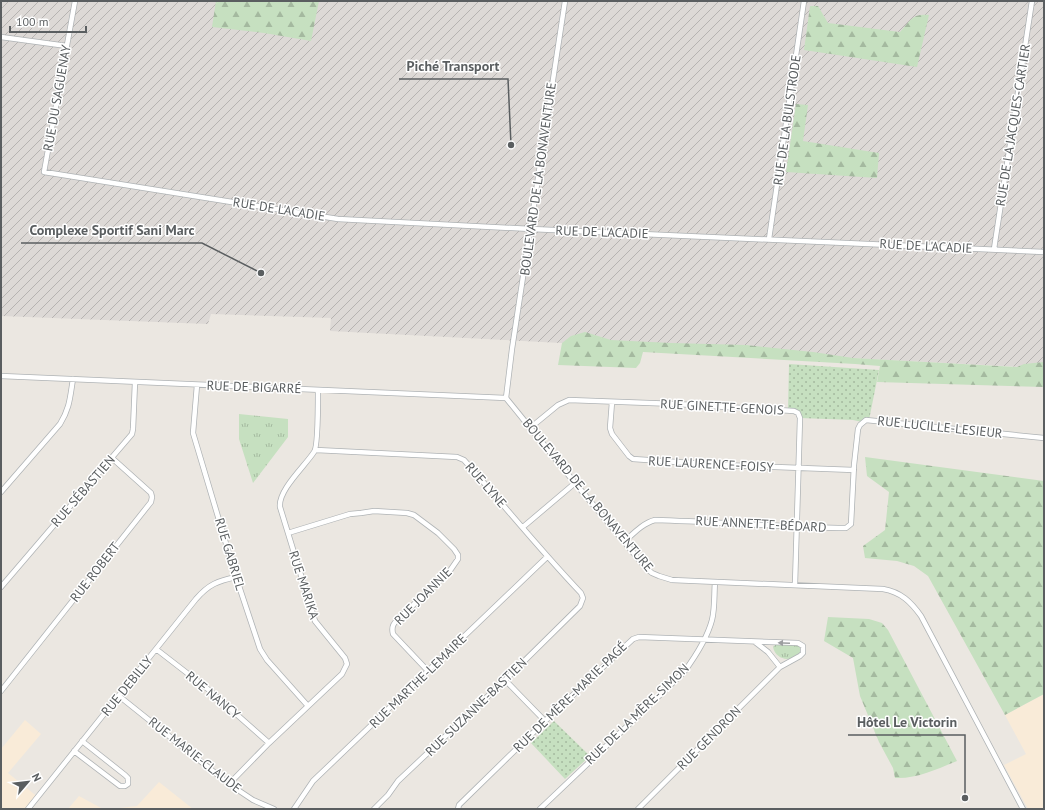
<svg xmlns="http://www.w3.org/2000/svg" width="1045" height="810" font-family="'PT Sans',sans-serif">
	<style>
		.commercial { fill: #f9ebd8 }
		.industrial { fill: url(#industrial-furrows) }
		.grass { fill: url(#grass-tufts) }
		.forest { fill: url(#forest-firs) }
		.park { fill: url(#park-dots) }
		.lines { fill: none; stroke-linecap: round; stroke-linejoin: round }
		.street-casing { stroke: #afb3b5; stroke-width: 6 }
		.street { stroke: #fff; stroke-width: 4.5 }
		.oneway { fill: #9c9ea0 }
		.labels { text-anchor: middle; dominant-baseline: central; stroke-width: 3; stroke-linejoin: round; paint-order: stroke }
		.street-label { font-size: 13px; fill: #5a5e60; stroke: #fff }
		.leader { fill: none; stroke: #5a5e60; stroke-width: 1.5 }
		.callout-dot { fill: #5a5e60; stroke: #fff; stroke-width: 1.5 }
		.callout-label { font-size: 14px; text-anchor: middle; font-weight: bold; fill: #5a5e60; stroke: #fff; stroke-width: 3; stroke-linejoin: round; paint-order: stroke }
	</style>
	<defs>
		<pattern id="industrial-furrows" width="10" height="10" patternUnits="userSpaceOnUse"><rect width="10" height="10" fill="#ddd9d6"/><path d="M-1 1l2-2M0 10L10 0M9 11l2-2" fill="none" stroke="#b6b3b1"/></pattern>
		<pattern id="grass-tufts" width="24" height="20" patternUnits="userSpaceOnUse"><rect width="24" height="20" fill="#c6e0c0"/><path d="M3 7l-1-3M5 7V3M7 7l1-3M15 17l-1-3M17 17v-4M19 17l1-3" fill="none" stroke="#a4b99f"/></pattern>
		<pattern id="forest-firs" width="22" height="20" patternUnits="userSpaceOnUse"><rect width="22" height="20" fill="#c6e0c0"/><path d="M5 1l3.5 6h-7zM16 11l3.5 6h-7z" fill="#a4b99f"/></pattern>
		<pattern id="park-dots" width="8" height="8" patternUnits="userSpaceOnUse"><rect width="8" height="8" fill="#c6e0c0"/><path d="M2 2h.1M6 6h.1" fill="none" stroke="#a4b99f" stroke-width="1.8" stroke-linecap="round"/></pattern>
	</defs>
	<rect width="100%" height="100%" fill="#ebe7e1"/>
	<path class="commercial" d="M1044,694V809H1028L1004,765L1026,754L1005,715Z
		M25,720L41,734L8,773L39,798L32,809H1V749Z
		M159,782L193,809H111L137,806Z
		M79,796L103,809H68Z"/>
	<path class="industrial" d="M1,1H1044V368L330,331L331,318L211,314L208,324L1,316Z"/>
	<path class="grass" d="M239,414L288,419V437L253,483L239,439Z
		M776,644H796L800,646L801,651C793,663 776,661 773,647Z"/>
	<path class="forest" d="M216,1H319L311,41L264,33L212,27Z
		M810,6H818L828,23L900,32C910,21 912,13 929,15L917,67L804,50Z
		M796,104L808,105L803,141L879,153L877,178L786,172Z
		M585,332L611,340L671,343L746,345L813,352L853,358L1017,367L1024,364L1044,362V387L877,382L880,366L855,364L643,352L640,363L636,368L558,365L562,343L571,336Z
		M865,457L1044,481V694L1005,715L928,576L914,566L897,561L865,558L863,546L885,530L889,492L867,476Z
		M828,617L869,619L882,623L888,630L957,761C937,769 917,779 895,778L893,768L879,742L860,696L853,658L824,641Z"/>
	<path class="park" d="M789,364L879,370L869,420L862,422L853,420L800,418L798,413L788,410Z
		M554,721L590,756L565,779L531,743Z"/>
	<g class="lines">
		<defs>
			<path id="street" d="M75,1L44,172L338,219L531,229L1044,252
				M565,1L512,349L506,398L575,483L646,568L652,573L659,576L672,580L883,589C901,592 911,602 921,616L1023,809
				M1,37L67,46
				M769,239L804,1
				M994,249L1032,1
				M1,376L506,398
				M197,385L193,433L236,577L260,649L267,660L308,706
				M612,402L610,428L612,434L629,456L633,459L721,465L854,470
				M530,428L558,405L569,400L676,404L794,411L798,413L800,418L795,585
				M316,450L457,457L464,460C503,504 540,550 581,593L583,598L580,606L505,680L398,781L388,795L374,809
				M1,492L60,424C70,408 70,397 73,379
				M523,527L575,483
				M288,533L350,514L361,513L374,511L407,513L414,515L438,533L454,549L458,555V559L449,572L399,618C394,623 391,626 393,634L428,671
				M624,542C633,534 643,523 655,520C719,522 782,527 846,528L851,524L854,465L858,429L860,425L866,420L1044,438
				M1,587L132,434L133,429L135,382
				M755,642L768,652L780,667
				M156,649L209,690L269,743
				M505,680L545,721
				M1,691L151,502L152,497L151,493L112,458
				M119,696L229,784L253,800L274,809
				M74,751L120,786H125L128,784V778L125,775L82,741
				M229,784L269,743L342,674L347,664L345,658L315,621L280,507C278,490 305,466 314,452C318,447 318,400 318,390
				M28,809L196,599C209,584 218,581 236,577
				M294,809L313,781L547,557
				M458,809L459,805L545,721L633,639L639,637L798,643L803,646V653L800,656L780,667L638,809
				M540,809L684,672C695,657 707,639 712,620C715,608 714,594 715,582"/>
		</defs>
		<use href="#street" class="street-casing"/>
		<use href="#street" class="street"/>
	</g>
	<defs><path id="oneway-solid" d="M-6-.8H1V-3.2L6.5 0L1 3.2V.8H-6Z"/></defs>
	<use class="oneway" href="#oneway-solid" transform="translate(784 643) rotate(-178)"/>
	<g class="labels">
		<g class="street-label">
			<text transform="translate(57 98) rotate(-80)">RUE DU SAGUENAY</text>
			<text transform="translate(787 120) rotate(-82)">RUE DE LA BULSTRODE</text>
			<text transform="translate(1013 125) rotate(-81)">RUE DE LA JACQUES-CARTIER</text>
			<text transform="translate(538 179) rotate(-82)">BOULEVARD DE LA BONAVENTURE</text>
			<text transform="translate(279 209) rotate(9)">RUE DE L'ACADIE</text>
			<text transform="translate(602 232) rotate(2)">RUE DE L'ACADIE</text>
			<text transform="translate(926 246) rotate(3)">RUE DE L'ACADIE</text>
			<text transform="translate(254 387) rotate(2)">RUE DE BIGARRÉ</text>
			<text transform="translate(722 407) rotate(3)">RUE GINETTE-GENOIS</text>
			<text transform="translate(940 427) rotate(6)">RUE LUCILLE-LESIEUR</text>
			<text transform="translate(711 464) rotate(3)">RUE LAURENCE-FOISY</text>
			<text transform="translate(486 485) rotate(49)">RUE LYNE</text>
			<text transform="translate(83 491) rotate(-49)">RUE SÉBASTIEN</text>
			<text transform="translate(588 495) rotate(50)">BOULEVARD DE LA BONAVENTURE</text>
			<text transform="translate(761 524) rotate(3)">RUE ANNETTE-BÉDARD</text>
			<text transform="translate(230 554) rotate(73)">RUE GABRIEL</text>
			<text transform="translate(95 572) rotate(-52)">RUE ROBERT</text>
			<text transform="translate(304 585) rotate(72)">RUE MARIKA</text>
			<text transform="translate(423 596) rotate(-45)">RUE JOANNIE</text>
			<text transform="translate(418 681) rotate(-44)">RUE MARTHE-LEMAIRE</text>
			<text transform="translate(127 686) rotate(-51)">RUE DEBILLY</text>
			<text transform="translate(213 695) rotate(40)">RUE NANCY</text>
			<text transform="translate(570 697) rotate(-44)">RUE DE MÈRE-MARIE-PAGÉ</text>
			<text transform="translate(476 707) rotate(-44)">RUE SUZANNE-BASTIEN</text>
			<text transform="translate(637 714) rotate(-44)">RUE DE LA MÈRE-SIMON</text>
			<text transform="translate(709 738) rotate(-45)">RUE GENDRON</text>
			<text transform="translate(195 755) rotate(38)">RUE MARIE-CLAUDE</text>
		</g>
	</g>
	<path class="leader" d="M511 145L508 79H399M261 273L202 243H21M965 798L965 735H848"/>
	<g class="callout-dot">
		<circle cx="511" cy="145" r="4"/>
		<circle cx="261" cy="273" r="4"/>
		<circle cx="965" cy="798" r="4"/>
	</g>
	<g class="callout-label">
		<text x="453" y="71">Piché Transport</text>
		<text x="112" y="235">Complexe Sportif Sani Marc</text>
		<text x="907" y="727">Hôtel Le Victorin</text>
	</g>
	<rect width="1045" height="810" fill="none" stroke="#5a5e60" stroke-width="4"/>
	<g transform="translate(28 782) rotate(62)" stroke="#ffffff" stroke-width="3" paint-order="stroke">
	<path d="M0-3L7 15L0 10L-7 15Z" fill="#5a5e60"/>
	<text y="-6" font-size="11" font-weight="bold" text-anchor="middle" fill="#5a5e60">N</text>
	</g>
	<path d="M10 26v6h76v-6" fill="none" stroke="#5a5e60" stroke-width="2"/>
	<text x="16" y="26" font-size="12" fill="#5a5e60" stroke="#ffffff" stroke-width="3" paint-order="stroke">100 m</text>
</svg>
